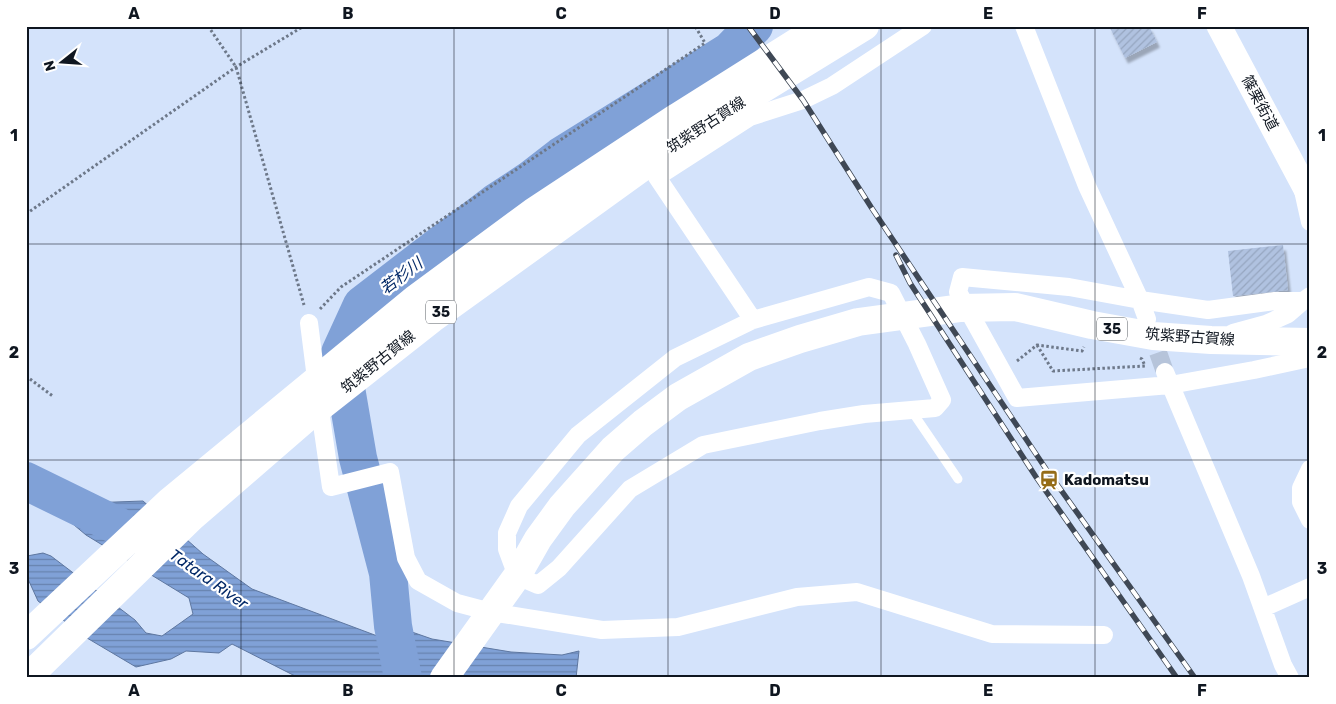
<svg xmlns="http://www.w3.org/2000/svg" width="1336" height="704" font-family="Rubik,'Noto Sans JP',sans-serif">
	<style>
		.water { fill: url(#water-rules); stroke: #5e77a0 }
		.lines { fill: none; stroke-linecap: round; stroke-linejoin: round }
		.river { stroke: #80a1d7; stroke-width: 38 }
		.building { fill: url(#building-hatch); filter: url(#shadow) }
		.minor-tunnel { stroke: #b6c4da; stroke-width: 18; stroke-dasharray: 18 9; stroke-linecap: butt }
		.path { stroke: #6d7889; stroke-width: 3; stroke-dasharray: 2.5 2.5; stroke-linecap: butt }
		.service { stroke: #fff; stroke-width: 9 }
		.minor { stroke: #fff; stroke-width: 18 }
		.secondary { stroke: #fff; stroke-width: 25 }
		.primary { stroke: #fff; stroke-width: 28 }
		.rail-casing { stroke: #3f4855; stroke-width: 5.5 }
		.rail { stroke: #fff; stroke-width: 4; stroke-dasharray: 11; stroke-linecap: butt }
		.grid { fill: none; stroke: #0f1620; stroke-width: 1; stroke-opacity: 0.55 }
		.labels { text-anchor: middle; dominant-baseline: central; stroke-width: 4.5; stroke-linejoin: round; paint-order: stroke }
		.shield { fill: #fff; stroke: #575c63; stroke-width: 1 }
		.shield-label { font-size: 14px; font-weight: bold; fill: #0f1620 }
		.street-label { font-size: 15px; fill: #0f1620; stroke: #fff }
		.poi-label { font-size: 15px; font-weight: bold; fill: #0f1620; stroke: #fff; text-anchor: start }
		.water-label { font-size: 16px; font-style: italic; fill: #042a68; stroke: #fff }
		.neatline { fill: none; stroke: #0f1620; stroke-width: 2 }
		.grid-label { font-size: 16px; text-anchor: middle; font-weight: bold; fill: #0f1620 }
	</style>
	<defs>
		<pattern id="water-rules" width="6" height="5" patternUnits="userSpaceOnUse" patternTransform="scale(1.25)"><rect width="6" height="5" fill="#80a1d7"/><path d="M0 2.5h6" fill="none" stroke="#6782ae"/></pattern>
		<pattern id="building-hatch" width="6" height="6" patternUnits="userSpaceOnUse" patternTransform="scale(1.25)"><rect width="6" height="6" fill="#b0c2e0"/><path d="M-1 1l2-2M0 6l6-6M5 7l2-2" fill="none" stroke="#96a6c0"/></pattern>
		<filter id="shadow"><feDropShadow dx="3" dy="5.5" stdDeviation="1" flood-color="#0004"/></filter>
	</defs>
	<rect width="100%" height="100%" fill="#d4e3fb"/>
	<path class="water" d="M143,501L203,554L252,589L380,637L409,631L432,639L511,652L562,655L579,651L576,678H299L232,644L219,653L186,651L171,659L136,667L87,638L38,601L28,579L27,556L43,553L51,556L135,620L146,633L162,636L193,614L189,598L86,535L55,509L61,504Z"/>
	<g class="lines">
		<path class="river" d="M26,481L118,526
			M403,678L393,626L388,573L358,458L340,353L362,305L495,203L530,180L561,156L730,51L754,26"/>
	</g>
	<path class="building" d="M1109,26H1149L1157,42L1125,58Z
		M1283,245L1288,290L1233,296L1228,251Z"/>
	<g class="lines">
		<path class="minor-tunnel" d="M1149,327L1165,372"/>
		<path class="path" d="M208,26L236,67L304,305
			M26,214L236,67L304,26
			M320,309L341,287L705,43L695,26
			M1037,345L1053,371L1145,366L1142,359L1140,358
			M1017,361L1037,345L1082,351L1084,347
			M26,376L54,397"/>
		<path class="service" d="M911,410L958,479"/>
		<path class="minor" d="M1024,26L1087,186L1140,300L1147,319
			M1302,186L1310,222
			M869,287L891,293L917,344L942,400L935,408L864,414L820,421L703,445L630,489L559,568L538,585L517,576L507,549V533L519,506L578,435L675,358L753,320Z
			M1310,296L1303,301H1275L1208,310L1140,300L1069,287L962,277L958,292L1017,398L1170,385L1254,370L1305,359L1310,356
			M753,320L657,177L750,117L803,100L832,86L923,26
			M309,323L320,410L331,487L390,472L406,558L418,581L457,603L491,612L602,630L678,627L797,597L857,592L992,634L1104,635
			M1233,333L1266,324L1288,314L1303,301
			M1165,372L1251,576L1283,665L1290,678
			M1310,469L1301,488V502L1310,520
			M1263,608L1310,587"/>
		<path class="secondary" d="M1219,26L1310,197"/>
		<path class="primary" d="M26,636L170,501L415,299L533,212L677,117L822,26
			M27,678L191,518L310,415L432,319L686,136L865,26
			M444,678L517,576L538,539L562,506L613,449L643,423L678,397L749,357L800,339L858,322L961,308L1015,307L1092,325L1153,336L1211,340L1310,342"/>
		<defs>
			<path id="rail" d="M748,26L803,100L871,207L1046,469L1195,678
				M896,255L910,283L1036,477L1177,678"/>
		</defs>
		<use href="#rail" class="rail-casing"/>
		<use href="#rail" class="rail"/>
	</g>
	<path class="grid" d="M241,26V678M454,26V678M668,26V678M881,26V678M1095,26V678M26,244H1310M26,460H1310"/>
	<defs>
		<symbol id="station-bare" viewBox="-9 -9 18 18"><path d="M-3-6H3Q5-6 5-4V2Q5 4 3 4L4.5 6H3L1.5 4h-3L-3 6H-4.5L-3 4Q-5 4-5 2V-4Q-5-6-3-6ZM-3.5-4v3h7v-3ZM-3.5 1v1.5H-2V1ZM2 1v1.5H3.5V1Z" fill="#956c17" stroke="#fff" stroke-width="2.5" paint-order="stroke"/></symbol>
	</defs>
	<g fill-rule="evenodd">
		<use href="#station-bare" x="1035" y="466" width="28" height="28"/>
	</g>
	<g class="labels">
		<g class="shield">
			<rect x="426" y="300.5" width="30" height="23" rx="4"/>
			<rect x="1097" y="317.5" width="30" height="23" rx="4"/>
		</g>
		<g class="shield-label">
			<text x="441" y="312">35</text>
			<text x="1112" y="329">35</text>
		</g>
		<g class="street-label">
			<text transform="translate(1260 103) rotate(62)">篠栗街道</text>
			<text transform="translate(706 125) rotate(-33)">筑紫野古賀線</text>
			<text transform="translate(1190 337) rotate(4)">筑紫野古賀線</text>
			<text transform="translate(378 362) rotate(-39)">筑紫野古賀線</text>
		</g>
		<g class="poi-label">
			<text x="1064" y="480">Kadomatsu</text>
		</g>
		<g class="water-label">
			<text transform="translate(401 276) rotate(-37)">若杉川</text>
			<text transform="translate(209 579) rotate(35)">Tatara River</text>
		</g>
	</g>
	<rect width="1336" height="704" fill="none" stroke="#ffffff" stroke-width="55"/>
	<g transform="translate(62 62) rotate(253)" stroke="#ffffff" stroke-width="4" paint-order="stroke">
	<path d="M0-4L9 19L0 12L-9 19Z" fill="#0f1620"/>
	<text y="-8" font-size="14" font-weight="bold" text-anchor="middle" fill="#0f1620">N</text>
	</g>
	<rect x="28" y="28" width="1280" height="648" class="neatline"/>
	<g class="grid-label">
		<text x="134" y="19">A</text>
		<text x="348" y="19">B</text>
		<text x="561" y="19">C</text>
		<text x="775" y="19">D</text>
		<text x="988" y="19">E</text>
		<text x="1202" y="19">F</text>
		<text x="14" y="141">1</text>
		<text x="1322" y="141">1</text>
		<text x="14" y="358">2</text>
		<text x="1322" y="358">2</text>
		<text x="14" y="574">3</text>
		<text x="1322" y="574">3</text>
		<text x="134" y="696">A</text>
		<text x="348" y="696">B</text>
		<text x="561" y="696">C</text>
		<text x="775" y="696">D</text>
		<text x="988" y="696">E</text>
		<text x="1202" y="696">F</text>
	</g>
</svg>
